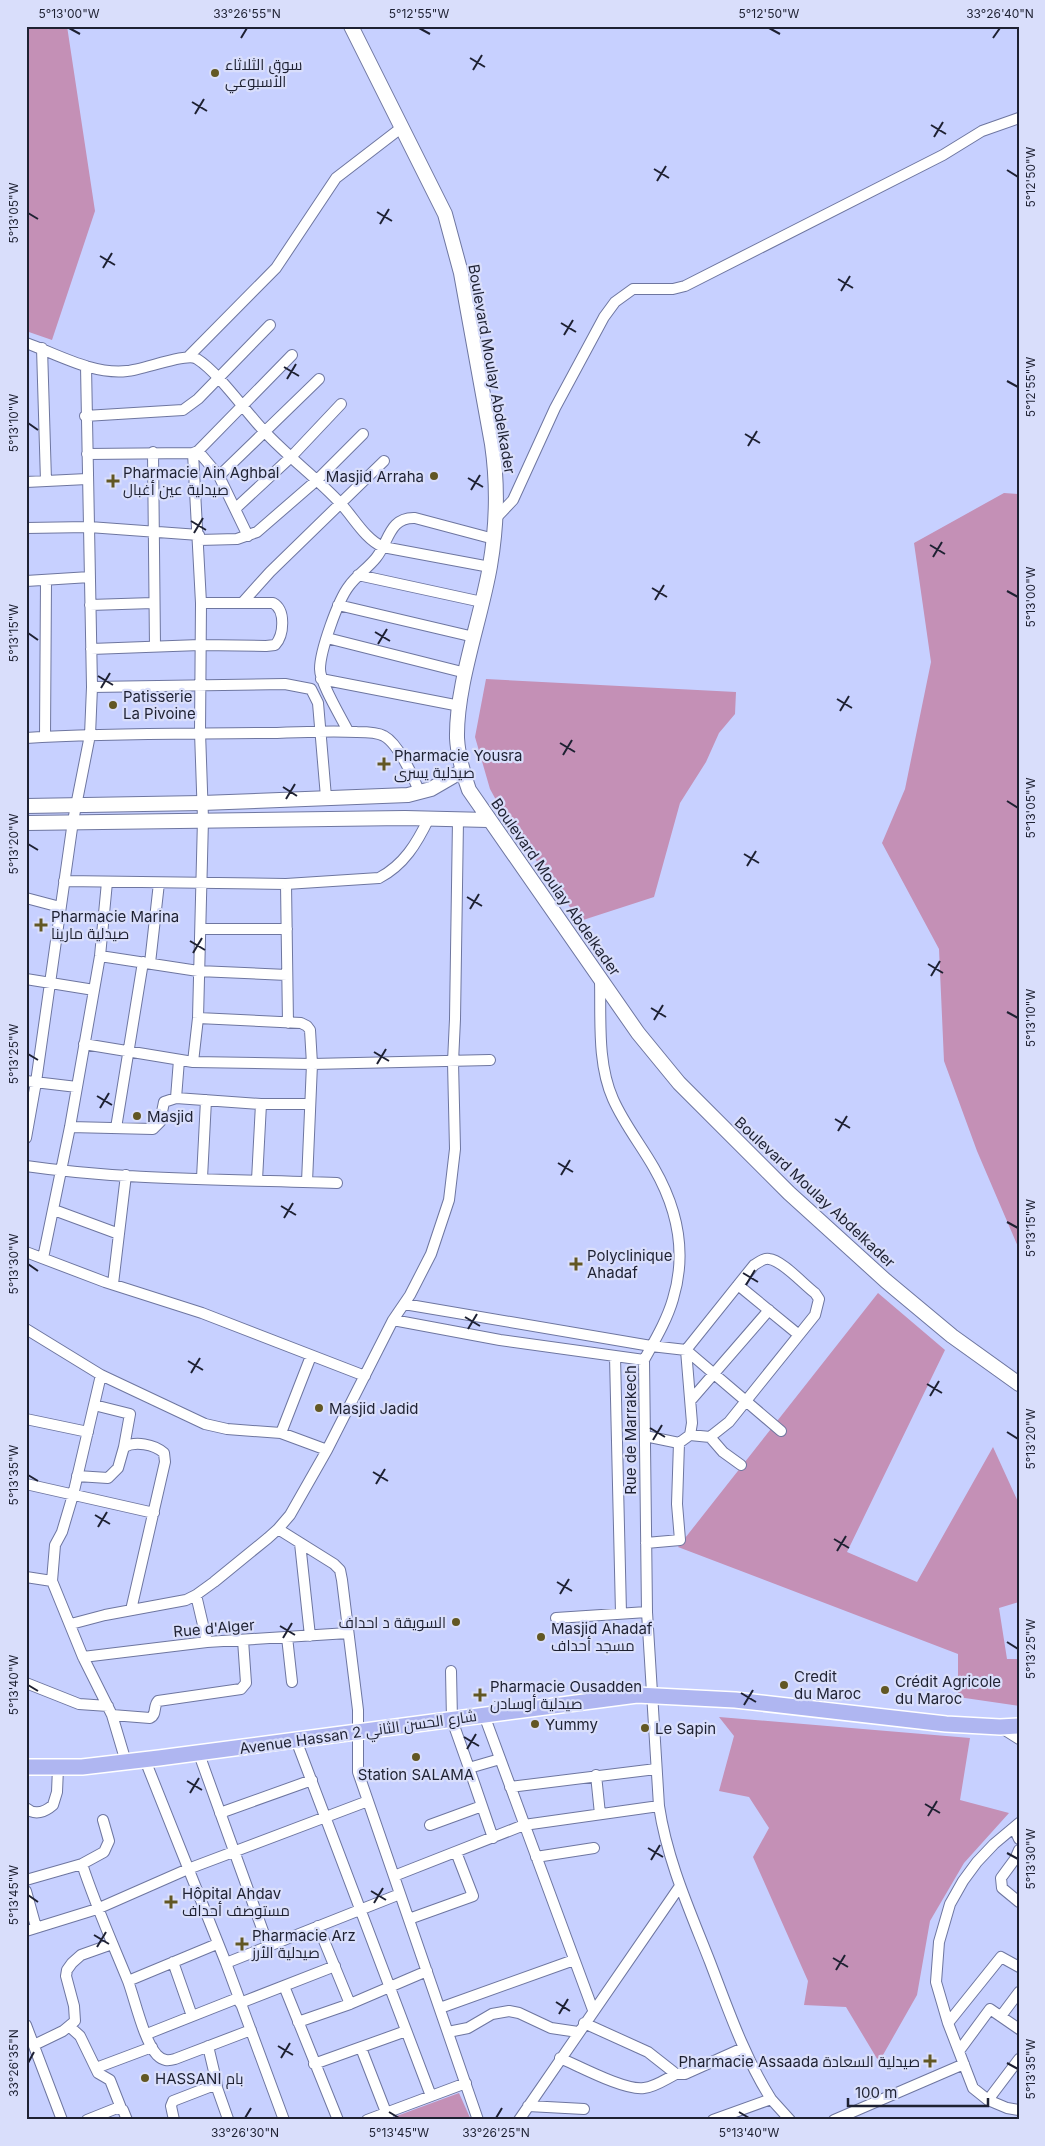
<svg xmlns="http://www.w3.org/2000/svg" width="1045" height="2146" font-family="Inter,Cairo,sans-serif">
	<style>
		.green { fill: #c490b6 }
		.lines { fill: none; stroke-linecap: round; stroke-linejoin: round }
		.street-casing { stroke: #6e76a0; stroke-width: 12 }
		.secondary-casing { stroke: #6e76a0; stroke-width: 16 }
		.primary-casing { stroke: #fff; stroke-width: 18 }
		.street { stroke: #fff; stroke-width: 10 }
		.secondary { stroke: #fff; stroke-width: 14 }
		.primary { stroke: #afb6f1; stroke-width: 15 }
		.ticks { fill: none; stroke: #1e2132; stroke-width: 2 }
		.poi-dot { fill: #625723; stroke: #d9defb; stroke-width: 2 }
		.labels { text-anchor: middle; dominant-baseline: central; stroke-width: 4.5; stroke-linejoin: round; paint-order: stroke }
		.poi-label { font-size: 15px; fill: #1e2132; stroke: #d9defb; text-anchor: start }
		.street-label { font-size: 15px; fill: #1e2132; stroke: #d9defb }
		.neatline { fill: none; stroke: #1e2132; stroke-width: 2 }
		.ticks-label { font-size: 12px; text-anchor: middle; fill: #1e2132 }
	</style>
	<rect width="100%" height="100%" fill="#c7d0ff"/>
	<path class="green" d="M26,26H67L95,211L52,340L26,331Z
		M1004,493L1019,494V1249L977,1151L944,1061L939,949L882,843L905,789L931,662L914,543Z
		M486,679L736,692L735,714L719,733L706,762L680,803L654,897L580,921L507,820L490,789L475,737Z
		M878,1293L945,1350L847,1552L917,1582L993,1447L1019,1504V1602L999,1608L1007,1659H1019V1706L958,1697V1654L678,1547Z
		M719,1717L970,1738L960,1800L1009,1813L964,1863L930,1921L917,1995L879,2062L846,2007L804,2005L808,1981L753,1857L769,1828L749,1797L719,1791L734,1736Z
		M459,2093L471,2120H395L394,2117Z"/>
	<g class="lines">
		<defs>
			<path id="street" d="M26,343C57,354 93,375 127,371C143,370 187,352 197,359C218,372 246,412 264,431C288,457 317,478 341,504C354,518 365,539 383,547L490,567
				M42,348L46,481
				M189,356L276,268L336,178L401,128
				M85,416L183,410L198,399L270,325
				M198,451L219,476
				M153,452L155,647
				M193,453L198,451L292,355
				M87,454L193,453L201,603L200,732L203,819L198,1018L193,1062
				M26,482L87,479
				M235,509L291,457L341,404
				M496,518L513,500L555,408L604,317L615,302L633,289H673L685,286L943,155L982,131L1019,118
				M26,528L89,527L199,535
				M248,536L219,476L319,379
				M199,540L237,539L257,532L317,480L363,434
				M358,575L482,602
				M26,581L90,577
				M243,602L270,572L384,461
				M90,605L153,603
				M338,605L474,637
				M327,638L466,673
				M91,649L200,645L266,646L275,645C284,635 286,610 273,603H201
				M321,679L460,706
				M92,687L285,684L311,689L318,703L326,797
				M348,731C341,717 320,683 320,669C320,651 338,600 349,586C356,576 368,568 376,558C389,542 389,517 415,518L494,539
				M45,737L46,580
				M26,738C105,733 183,734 262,733C294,733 325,730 357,732C365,732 377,732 384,736C399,744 413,777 420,793
				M64,881L286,884L379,878C404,865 417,843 429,818
				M286,884L288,1023
				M26,898L60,907
				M201,929H287
				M100,956L198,971L287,975
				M150,963L159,883
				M26,979L94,990
				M600,980C601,1019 597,1063 613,1099C624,1124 641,1145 654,1168C677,1208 687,1253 673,1299C667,1320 655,1340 644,1360L647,1612L659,1806C667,1860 690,1911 710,1962C728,2009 744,2056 771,2099
				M198,1018L301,1023L307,1026L310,1030L312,1064L307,1182
				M84,1044L193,1062L312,1064L490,1060
				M26,1081L77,1087
				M176,1098L179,1060
				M70,1127L153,1129L160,1122L164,1102L176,1098L261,1104H310
				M116,1128L143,962
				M26,1138L36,1082L73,821L90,735L92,687L86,366
				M26,1166C129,1181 234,1179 337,1183
				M202,1178L206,1100
				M257,1180L261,1104
				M54,1210L119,1234
				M26,1252L105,1282L202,1313L365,1376
				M43,1258L70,1127L100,956L107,882
				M113,1284L126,1175
				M738,1285L799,1335
				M404,1304L651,1346L686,1350L754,1265C759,1262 764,1258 769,1259C782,1260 804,1285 815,1293L819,1299L815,1315L729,1422L710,1437L690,1435
				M393,1320L500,1340L644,1360
				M26,1329L101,1375L205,1424L227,1429L281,1433L327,1450
				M686,1350L781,1431
				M615,1356L621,1613
				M691,1400L769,1310
				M94,1405L130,1414L124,1447
				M26,1419L88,1432
				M281,1433L311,1356
				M645,1436L679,1443
				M710,1437L723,1452L741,1465
				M77,1476L108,1478L118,1468L124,1447C135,1441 154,1444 164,1453L165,1462L131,1610
				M26,1484L154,1513
				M278,1529L334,1564L340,1570L342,1580L358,1710V1772L478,2120
				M300,1543L310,1636
				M646,1543L680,1540L677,1504L679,1443L690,1435L692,1423L686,1350
				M26,1577L52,1581L83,1657L112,1715L126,1762
				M52,1581L55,1545L62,1532L73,1495L101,1375
				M196,1595L207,1642
				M556,1618L647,1612
				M71,1624L105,1615L186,1600L196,1595L214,1582L268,1538L278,1529L290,1515L327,1450L393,1320L410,1295L431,1254L449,1200L455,1149L453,1062L455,1019L458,820
				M287,1637L292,1682
				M83,1657L207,1642L348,1633
				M451,1671L452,1720L469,1768L500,1759
				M26,1683L79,1704L108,1706
				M112,1715L150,1718C157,1715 153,1706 158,1701L241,1689L246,1683L243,1640
				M484,1715L593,2010
				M1000,1727L1019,1739
				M296,1740L431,2096
				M199,1754L268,1945
				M145,1760L226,1963L284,2120
				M469,1768L493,1838
				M596,1775L600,1814
				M510,1787L656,1769
				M26,1808C35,1816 45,1812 53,1805L57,1792L58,1768
				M220,1813L312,1780
				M1019,1823L994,1844L977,1862L963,1881L950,1904L939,1942L936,1982L948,2023L973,2088L988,2100L1007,2108L1019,2110
				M430,1825L482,1806
				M1014,1828L1019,1839
				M1019,1850L1015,1859L1001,1878L1002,1888L1019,1902
				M536,1857L594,1848
				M82,1864C95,1904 112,1942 128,1981C135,2000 144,2041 157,2055C163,2061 168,2061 175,2059L251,2030
				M394,1876L524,1825L659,1806
				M26,1880L82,1864L104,1852L109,1841L103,1820
				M26,1891L36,1927
				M409,1919L473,1896L456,1852
				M318,1926L350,2004
				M26,1931L97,1909L188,1869L368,1801
				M173,1962L192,2016
				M226,1963L400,1894
				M128,1981L217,1944
				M284,1986L338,2120
				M240,2003L335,1966
				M440,2008L574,1960
				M1001,2016L1019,1992
				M298,2022L350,2004L427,1971
				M584,2023L648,2052L676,2074H685L743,2048
				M948,2023L1001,1957L1019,1967
				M26,2025L62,2120
				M70,2027L80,2036L98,2073L110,2080L121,2108
				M448,2032L468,2028L492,2014L509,2011L519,2013L551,2028L578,2032
				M147,2034L238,1998
				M34,2045L63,2031L75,2021L74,2006L66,1976L67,1970L72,1963L81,1955L112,1944
				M361,2048L389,2120
				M959,2051L990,2009L1019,2029
				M560,2058C579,2066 625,2091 644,2088C655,2087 666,2079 676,2074
				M314,2064L406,2031
				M96,2068L152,2047
				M216,2085L228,2119
				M988,2100L1019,2059
				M528,2106L584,2109
				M87,2120L117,2108L123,2110L127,2120
				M174,2120L171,2106L173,2101L217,2084L208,2046
				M367,2120L466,2083
				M519,2120L680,1886
				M713,2120L771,2099L790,2120
				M834,2120L964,2064"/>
			<path id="secondary" d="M351,26L445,214L461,273L492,444C498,485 497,525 490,566C481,619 456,685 457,738C458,756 463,773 469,790L638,1033L679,1083L789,1193L886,1281L952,1336L1019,1384
				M26,806L202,803L408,795L431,789L462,771
				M26,823L405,818L488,820"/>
			<path id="primary" d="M26,1767H82L159,1758L637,1695L735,1700L946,1724L1000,1727L1019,1726"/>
		</defs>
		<use href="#street" class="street-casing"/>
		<use href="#secondary" class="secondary-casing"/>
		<use href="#primary" class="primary-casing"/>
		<use href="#street" class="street"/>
		<use href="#secondary" class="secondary"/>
		<use href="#primary" class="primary"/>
	</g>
	<path class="ticks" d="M69,28L80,34M419,28L430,34M769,28L780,34M241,38L247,28M993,38L1000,28M470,58L485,67M473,70L482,55M192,102L207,111M195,114L204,99M931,125L946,134M934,137L943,122M654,169L669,178M1007,170L1018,177M657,181L666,166M377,212L392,221M28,213L38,219M380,224L389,209M100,256L115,265M103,268L112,253M838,279L853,288M841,291L850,276M561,323L576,332M564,335L573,320M284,367L299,376M287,379L296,364M1007,381L1018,387M28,423L38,430M745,434L760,443M748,446L757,431M468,478L483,487M471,490L480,475M191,521L206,530M194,533L203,518M930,545L945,554M933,557L942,542M652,588L667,597M1007,591L1018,597M655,600L664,585M375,632L390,641M28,633L38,640M378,644L387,629M98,676L113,685M101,688L110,673M837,699L852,708M840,711L849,696M560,743L575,752M563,755L572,740M283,787L297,796M286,799L295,784M1007,801L1018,808M28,844L38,850M744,854L759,863M747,866L756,851M467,897L482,906M470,909L479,894M190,941L205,950M193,953L202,938M928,964L943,973M931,976L940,961M651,1008L666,1017M1007,1012L1018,1018M654,1020L663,1005M374,1052L389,1061M28,1054L38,1060M377,1064L386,1049M97,1096L112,1105M100,1108L109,1093M835,1119L850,1128M838,1131L847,1116M558,1163L573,1172M561,1175L570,1160M281,1206L296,1215M284,1218L293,1203M1007,1222L1018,1228M28,1264L38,1271M743,1273L758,1282M746,1285L755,1270M465,1317L480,1326M468,1329L477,1314M188,1361L203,1370M191,1373L200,1358M927,1384L942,1393M930,1396L939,1381M650,1428L665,1437M1007,1432L1018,1439M653,1440L662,1425M373,1472L388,1481M28,1475L38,1481M376,1484L385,1469M95,1515L110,1524M98,1527L107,1512M834,1539L849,1548M837,1551L846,1536M557,1582L572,1591M560,1594L569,1579M280,1626L295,1635M283,1638L292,1623M1007,1642L1018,1649M28,1685L38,1691M741,1693L756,1702M744,1705L753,1690M464,1737L479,1746M467,1749L476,1734M187,1781L202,1790M190,1793L199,1778M925,1804L940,1813M928,1816L937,1801M648,1848L663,1857M1007,1853L1018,1859M651,1860L660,1845M371,1891L386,1900M28,1895L38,1902M374,1903L383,1888M94,1935L109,1944M97,1947L106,1932M833,1958L848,1967M836,1970L845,1955M556,2002L570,2011M559,2014L568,1999M278,2046L293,2055M281,2058L290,2043M28,2063L34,2052M1007,2063L1018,2069M389,2112L399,2118M739,2112L749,2118M245,2118L251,2108M496,2118L502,2108"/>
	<g class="poi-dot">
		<circle cx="215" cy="73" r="5"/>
		<circle cx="434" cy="476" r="5"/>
		<path d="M110.5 473.5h5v5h5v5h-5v5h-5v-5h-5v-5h5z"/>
		<circle cx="113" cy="705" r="5"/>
		<path d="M381.5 756.5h5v5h5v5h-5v5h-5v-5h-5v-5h5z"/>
		<path d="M38.5 917.5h5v5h5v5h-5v5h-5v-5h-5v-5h5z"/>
		<circle cx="137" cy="1116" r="5"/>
		<path d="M573.5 1256.5h5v5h5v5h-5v5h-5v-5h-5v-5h5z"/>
		<circle cx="319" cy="1408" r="5"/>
		<circle cx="456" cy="1622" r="5"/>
		<circle cx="541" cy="1637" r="5"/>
		<circle cx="784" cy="1685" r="5"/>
		<circle cx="885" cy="1690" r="5"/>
		<path d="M477.5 1687.5h5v5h5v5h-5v5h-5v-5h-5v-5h5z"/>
		<circle cx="535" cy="1724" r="5"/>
		<circle cx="645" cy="1728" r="5"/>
		<circle cx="416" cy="1757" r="5"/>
		<path d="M168.5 1894.5h5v5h5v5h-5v5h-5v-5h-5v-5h5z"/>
		<path d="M239.5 1936.5h5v5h5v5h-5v5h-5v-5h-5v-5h5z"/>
		<path d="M927.5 2053.5h5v5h5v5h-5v5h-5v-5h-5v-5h5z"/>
		<circle cx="145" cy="2078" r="5"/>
	</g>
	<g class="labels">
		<g class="poi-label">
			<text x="225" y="64">سوق الثلاثاء<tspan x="225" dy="17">الأسبوعي</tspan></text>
			<text x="123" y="472">Pharmacie Ain Aghbal<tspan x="123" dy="17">صيدلية عين أغبال</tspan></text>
			<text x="424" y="476" text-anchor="end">Masjid Arraha</text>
			<text x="123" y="696">Patisserie<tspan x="123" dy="17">La Pivoine</tspan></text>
			<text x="394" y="755">Pharmacie Yousra<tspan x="394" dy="17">صيدلية يسرى</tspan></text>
			<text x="51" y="916">Pharmacie Marina<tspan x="51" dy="17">صيدلية مارينا</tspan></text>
			<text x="147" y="1116">Masjid</text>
			<text x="587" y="1255">Polyclinique<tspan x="587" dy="17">Ahadaf</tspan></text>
			<text x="329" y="1408">Masjid Jadid</text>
			<text x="446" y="1622" text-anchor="end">السويقة د احداف</text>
			<text x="551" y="1628">Masjid Ahadaf<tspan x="551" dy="17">مسجد أحداف</tspan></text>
			<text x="794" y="1676">Credit<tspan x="794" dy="17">du Maroc</tspan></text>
			<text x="895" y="1681">Crédit Agricole<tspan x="895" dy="17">du Maroc</tspan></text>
			<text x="490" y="1686">Pharmacie Ousadden<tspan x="490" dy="17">صيدلية أوسادن</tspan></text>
			<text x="545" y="1724">Yummy</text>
			<text x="655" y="1728">Le Sapin</text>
			<text x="416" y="1774" text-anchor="middle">Station SALAMA</text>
			<text x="182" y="1893">Hôpital Ahdav<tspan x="182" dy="17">مستوصف أحداف</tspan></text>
			<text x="252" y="1935">Pharmacie Arz<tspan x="252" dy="17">صيدلية الأرز</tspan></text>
			<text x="920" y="2061" text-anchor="end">Pharmacie Assaada صيدلية السعادة</text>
			<text x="155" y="2078">HASSANI بام</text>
		</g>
		<g class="street-label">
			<text transform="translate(492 369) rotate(80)">Boulevard Moulay Abdelkader</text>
			<text transform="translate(556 887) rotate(55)">Boulevard Moulay Abdelkader</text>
			<text transform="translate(815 1192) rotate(43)">Boulevard Moulay Abdelkader</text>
			<text transform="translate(630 1430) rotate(-90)">Rue de Marrakech</text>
			<text transform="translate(214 1628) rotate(-5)">Rue d'Alger</text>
			<text transform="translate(358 1732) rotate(-8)">Avenue Hassan 2 شارع الحسن الثاني</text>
		</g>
	</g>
	<rect width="1045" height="2146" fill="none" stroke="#d9defb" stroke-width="55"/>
	<path d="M848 2098v8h140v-8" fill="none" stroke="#1e2132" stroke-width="2.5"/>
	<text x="855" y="2098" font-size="15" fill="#1e2132" stroke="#d9defb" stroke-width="4" paint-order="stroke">100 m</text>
	<rect x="28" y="28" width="990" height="2090" class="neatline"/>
	<g class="ticks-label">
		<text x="69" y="18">5°13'00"W</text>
		<text x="247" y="18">33°26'55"N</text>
		<text x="419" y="18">5°12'55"W</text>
		<text x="769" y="18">5°12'50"W</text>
		<text x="1000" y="18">33°26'40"N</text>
		<text transform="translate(1031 177) rotate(-90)" y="4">5°12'50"W</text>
		<text transform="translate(14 213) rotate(-90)" y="4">5°13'05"W</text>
		<text transform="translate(1031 387) rotate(-90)" y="4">5°12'55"W</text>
		<text transform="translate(14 423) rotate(-90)" y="4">5°13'10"W</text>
		<text transform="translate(1031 597) rotate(-90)" y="4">5°13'00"W</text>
		<text transform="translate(14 633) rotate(-90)" y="4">5°13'15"W</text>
		<text transform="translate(1031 808) rotate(-90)" y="4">5°13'05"W</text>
		<text transform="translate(14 844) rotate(-90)" y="4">5°13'20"W</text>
		<text transform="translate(1031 1018) rotate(-90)" y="4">5°13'10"W</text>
		<text transform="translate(14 1054) rotate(-90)" y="4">5°13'25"W</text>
		<text transform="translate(1031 1228) rotate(-90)" y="4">5°13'15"W</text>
		<text transform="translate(14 1264) rotate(-90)" y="4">5°13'30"W</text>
		<text transform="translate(1031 1439) rotate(-90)" y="4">5°13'20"W</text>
		<text transform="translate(14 1475) rotate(-90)" y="4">5°13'35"W</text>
		<text transform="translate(1031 1649) rotate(-90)" y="4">5°13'25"W</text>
		<text transform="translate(14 1685) rotate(-90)" y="4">5°13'40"W</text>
		<text transform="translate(1031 1859) rotate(-90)" y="4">5°13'30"W</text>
		<text transform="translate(14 1895) rotate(-90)" y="4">5°13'45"W</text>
		<text transform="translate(14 2063) rotate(-90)" y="4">33°26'35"N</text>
		<text transform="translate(1031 2069) rotate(-90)" y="4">5°13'35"W</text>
		<text x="245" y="2137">33°26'30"N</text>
		<text x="399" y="2137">5°13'45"W</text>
		<text x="496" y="2137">33°26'25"N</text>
		<text x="749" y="2137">5°13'40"W</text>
	</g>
</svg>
